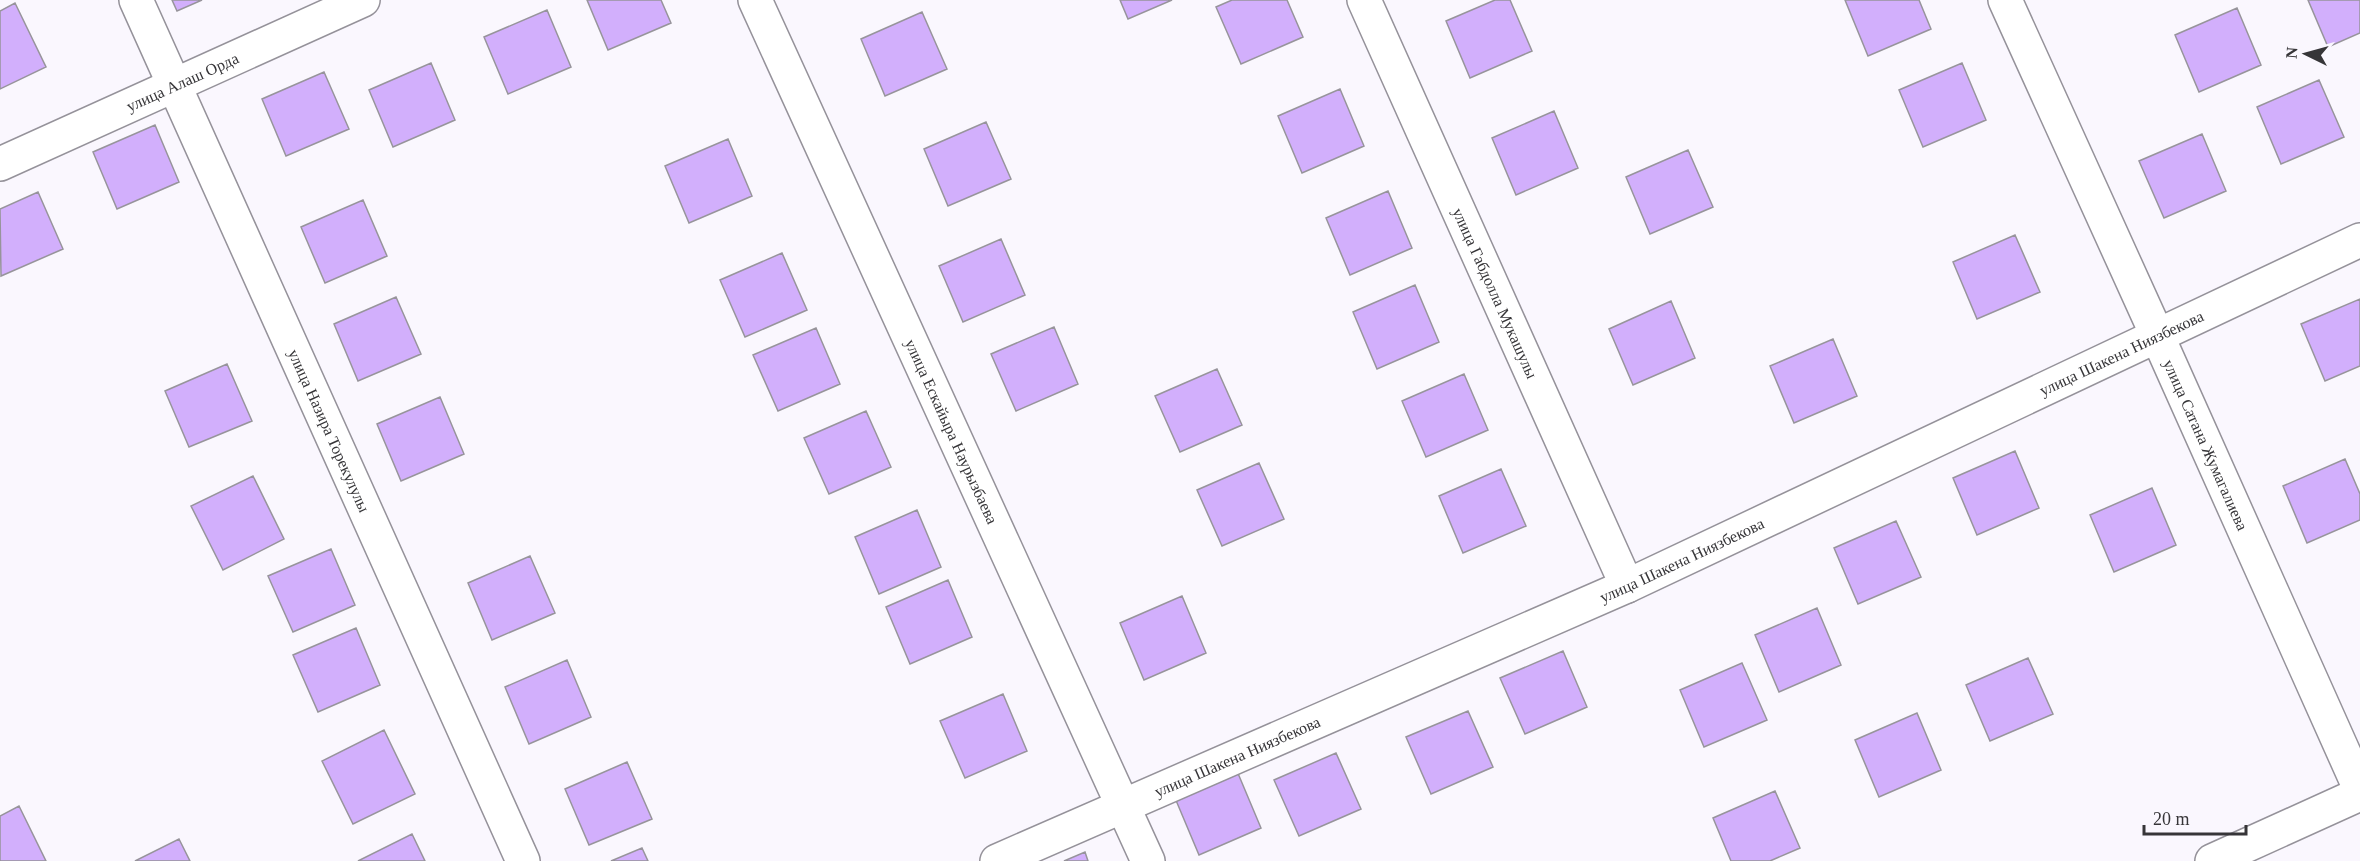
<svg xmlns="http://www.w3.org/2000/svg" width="2360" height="861" font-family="'Times New Roman',serif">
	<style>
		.building { fill: #d2affc; stroke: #97949b; stroke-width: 1.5 }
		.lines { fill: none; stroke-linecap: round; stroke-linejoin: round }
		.minor-casing { stroke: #95929a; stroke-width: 36 }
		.minor { stroke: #fff; stroke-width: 33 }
		.labels { text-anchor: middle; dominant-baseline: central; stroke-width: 4.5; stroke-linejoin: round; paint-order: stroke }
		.street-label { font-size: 16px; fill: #363538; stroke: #faf7fe }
	</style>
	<rect width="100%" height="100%" fill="#faf7fe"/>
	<path class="building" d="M172,0H202L177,11Z
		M587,0H661L671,23L608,50Z
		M1120,0H1172L1128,19Z
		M1232,0H1287L1303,37L1241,64L1216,7Z
		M1495,0H1510L1532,51L1470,78L1446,21Z
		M1845,0H1919L1931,29L1868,56Z
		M2308,0H2360V33L2328,47Z
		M15,3L46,67L0,89V11Z
		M2237,8L2261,65L2199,92L2175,35Z
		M547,10L571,67L508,94L484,37Z
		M922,12L947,69L885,96L861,39Z
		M431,63L455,120L393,147L369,90Z
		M1962,63L1986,120L1923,147L1899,90Z
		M324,72L349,129L286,156L262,99Z
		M2319,80L2344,137L2281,164L2257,107Z
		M1340,89L1364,146L1302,173L1278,116Z
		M1554,111L1578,168L1516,195L1492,138Z
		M986,122L1011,179L948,206L924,149Z
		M155,125L179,182L117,209L93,152Z
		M2202,134L2226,191L2164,218L2139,161Z
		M728,139L752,196L689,223L665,166Z
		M1688,150L1713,207L1650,234L1626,177Z
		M1388,191L1412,248L1350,275L1326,218Z
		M38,192L63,249L1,276L0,209Z
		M363,200L387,256L325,283L301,227Z
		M2015,235L2040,292L1977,319L1953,262Z
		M1001,239L1025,295L963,322L939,266Z
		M782,253L807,310L745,337L720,280Z
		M1415,285L1439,342L1377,369L1353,312Z
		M396,297L421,354L358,381L334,324Z
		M2360,299V366L2325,381L2301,324Z
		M1671,301L1695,358L1633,385L1609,329Z
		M1054,327L1078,384L1016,411L991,354Z
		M816,328L840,384L778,411L753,355Z
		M1833,339L1857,396L1794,423L1770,366Z
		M227,364L252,421L189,447L165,391Z
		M1217,369L1242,425L1180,452L1155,396Z
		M1464,374L1488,430L1426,457L1402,401Z
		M440,397L464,454L401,481L377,424Z
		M866,411L891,467L829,494L804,438Z
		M2015,451L2039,508L1977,535L1953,478Z
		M2345,459L2360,494V520L2307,543L2283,486Z
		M1259,463L1284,519L1222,546L1197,490Z
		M1501,469L1526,526L1463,553L1439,496Z
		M253,476L284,539L223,570L191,506Z
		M2152,488L2176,545L2114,572L2090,515Z
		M917,510L941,567L879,594L855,537Z
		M1896,521L1921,577L1858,604L1834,548Z
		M331,549L355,605L293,632L268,576Z
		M530,556L555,613L492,640L468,583Z
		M948,580L972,637L910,664L886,607Z
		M1182,596L1206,653L1144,680L1120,623Z
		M1817,608L1841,665L1779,692L1755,635Z
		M356,628L380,685L318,712L293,655Z
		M1563,651L1587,707L1525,734L1500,678Z
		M2028,658L2053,714L1990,741L1966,685Z
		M567,660L591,717L529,744L505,687Z
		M1742,663L1767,720L1704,747L1680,690Z
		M1003,694L1027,751L965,778L940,721Z
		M1468,711L1493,767L1431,794L1406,737Z
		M1917,713L1941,770L1879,797L1855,740Z
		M384,730L415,794L353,824L322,761Z
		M1336,753L1361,809L1299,836L1274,780Z
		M627,762L652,819L589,845L565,789Z
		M1237,771L1261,828L1199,855L1175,798Z
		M1775,791L1800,848L1770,861H1731L1713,818Z
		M19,806L46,861H0V816Z
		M412,834L425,861H358Z
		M179,839L190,861H135Z
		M642,848L648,861H611Z
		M1085,852L1088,861H1064Z"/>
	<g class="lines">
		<defs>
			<g id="minor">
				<path id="s1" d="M136,0L523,861"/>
				<path id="s2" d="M755,0L1148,861"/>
				<path id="s3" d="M1364,0L1627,586"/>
				<path id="s4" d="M2005,0L2157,335L2360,789"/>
				<path id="s5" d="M0,164L363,0"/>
				<path id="s6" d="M997,861L1627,586L2360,240"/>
				<path d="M2212,861L2360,794"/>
			</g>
		</defs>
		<use href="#minor" class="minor-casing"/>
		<use href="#minor" class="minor"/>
	</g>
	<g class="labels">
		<g class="street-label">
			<text stroke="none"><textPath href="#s5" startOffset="200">улица Алаш Орда</textPath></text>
			<text stroke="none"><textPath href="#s3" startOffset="321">улица Габдолла Мукашулы</textPath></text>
			<text stroke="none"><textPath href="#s6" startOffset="1234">улица Шакена Ниязбекова</textPath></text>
			<text stroke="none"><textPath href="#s1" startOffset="472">улица Назира Торекулулы</textPath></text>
			<text stroke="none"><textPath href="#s2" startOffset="474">улица Ескайыра Наурызбаева</textPath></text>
			<text stroke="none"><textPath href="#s4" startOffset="488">улица Сатана Жумагалиева</textPath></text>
			<text stroke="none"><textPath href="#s6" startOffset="748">улица Шакена Ниязбекова</textPath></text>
			<text stroke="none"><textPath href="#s6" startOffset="262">улица Шакена Ниязбекова</textPath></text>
		</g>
	</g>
	<g transform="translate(2306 54) rotate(275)" stroke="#faf7fe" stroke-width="4.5" paint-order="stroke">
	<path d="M0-4.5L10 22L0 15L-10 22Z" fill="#363538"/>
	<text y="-9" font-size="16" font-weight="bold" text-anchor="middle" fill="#363538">N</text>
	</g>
	<path d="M2144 825v9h102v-9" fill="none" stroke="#363538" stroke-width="3"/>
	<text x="2153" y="825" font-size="18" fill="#363538" stroke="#faf7fe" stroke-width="4.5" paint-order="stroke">20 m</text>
</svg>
